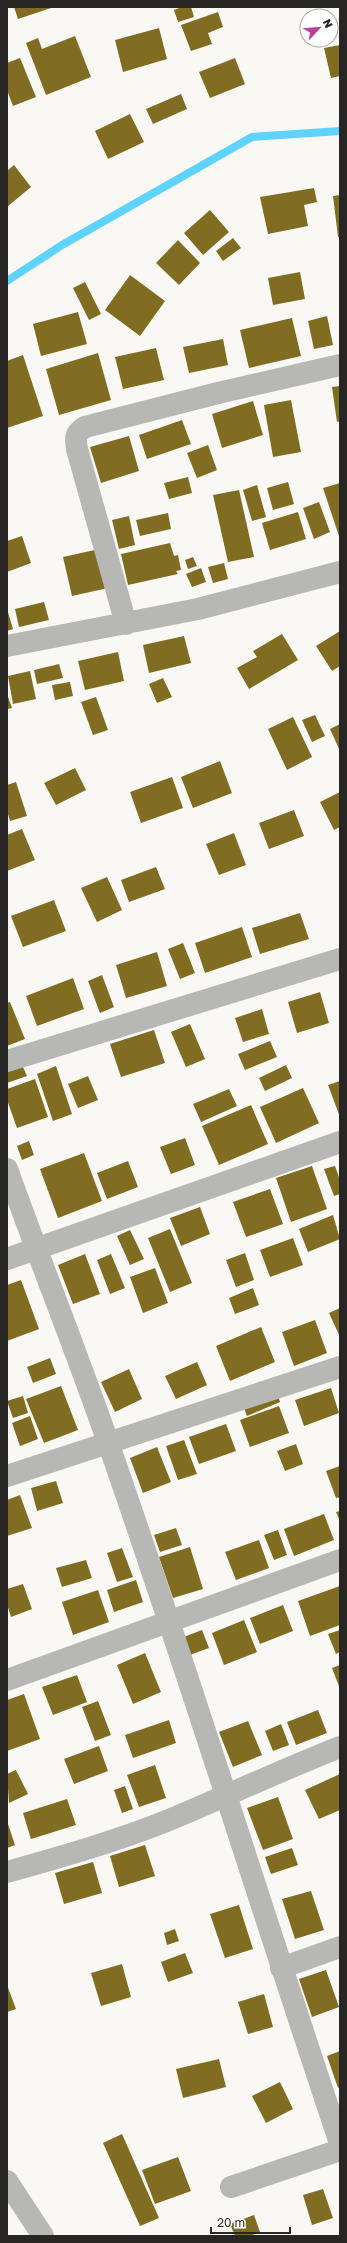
<svg xmlns="http://www.w3.org/2000/svg" width="347" height="2243" font-family="'Golos Text',sans-serif">
	<style>
		.lines { fill: none; stroke-linecap: round; stroke-linejoin: round }
		.stream { stroke: #5dd3fd; stroke-width: 8 }
		.building { fill: #806d21 }
		.minor { stroke: #b7b7b5; stroke-width: 22 }
	</style>
	<rect width="100%" height="100%" fill="#f9f8f4"/>
	<g class="lines">
		<path class="stream" d="M7,281L62,245L252,137L340,131"/>
	</g>
	<path class="building" d="M14,7H54L18,19Z
		M182,7H191L194,17L178,22L174,10Z
		M218,12L223,27L208,33L212,44L191,51L181,25Z
		M159,28L167,59L123,72L115,40Z
		M75,36L91,77L46,95L26,43L38,38L42,49Z
		M340,45V76L331,78L324,48Z
		M20,58L36,97L13,106L7,90V63Z
		M235,58L245,84L210,98L199,72Z
		M181,94L187,109L153,124L146,109Z
		M130,114L144,142L108,159L95,131Z
		M14,165L31,187L7,207V171Z
		M314,188L317,202L304,205L308,226L268,234L260,197Z
		M340,195V237H338L333,196Z
		M210,210L229,232L203,255L184,233Z
		M233,238L241,248L223,261L216,251Z
		M178,240L200,263L179,285L156,263Z
		M300,272L305,299L273,305L268,278Z
		M130,275L165,301L140,336L105,310Z
		M85,282L101,314L89,320L73,288Z
		M78,312L87,344L41,356L33,324Z
		M327,316L333,345L314,349L308,321Z
		M292,318L301,356L249,368L240,330Z
		M223,339L228,365L189,373L183,347Z
		M156,348L164,380L123,389L115,357Z
		M98,353L111,400L59,415L46,369Z
		M23,355L43,416L7,428V361Z
		M340,386V421L337,422L332,387Z
		M291,400L301,452L273,457L264,405Z
		M253,401L263,435L222,448L212,414Z
		M182,420L191,444L147,459L139,435Z
		M129,436L139,471L101,483L90,447Z
		M208,445L217,470L197,478L187,453Z
		M188,477L192,493L169,499L164,483Z
		M288,482L294,504L273,510L267,488Z
		M340,483V539L323,488Z
		M257,485L266,517L252,521L243,490Z
		M239,490L254,557L228,562L213,495Z
		M319,502L330,532L314,539L303,508Z
		M298,512L306,539L270,550L262,523Z
		M168,513L171,529L140,536L136,520Z
		M129,516L135,545L119,549L112,520Z
		M22,536L31,563L7,572V541Z
		M170,543L174,556L178,555L181,570L176,571L178,574L128,585L121,554Z
		M99,549L108,588L72,596L63,557Z
		M193,557L197,566L188,569L185,560Z
		M224,563L228,579L213,583L208,567Z
		M201,568L206,582L192,587L186,574Z
		M44,602L49,620L19,627L15,609Z
		M7,609L13,629L7,631Z
		M340,631V666L332,671L316,646Z
		M282,634L298,660L249,689L237,668L257,657L253,651Z
		M184,636L191,663L149,673L143,645Z
		M118,652L124,681L85,690L78,661Z
		M59,664L63,678L37,684L34,670Z
		M30,671L36,699L13,704L8,676Z
		M163,678L172,697L157,703L149,684Z
		M70,682L73,696L55,700L52,685Z
		M7,694L12,708L7,709Z
		M96,697L108,730L93,735L81,702Z
		M315,715L325,736L312,742L302,720Z
		M293,717L312,757L287,770L268,729Z
		M340,724V751L330,729Z
		M220,761L232,793L193,808L181,777Z
		M75,768L86,790L56,805L44,783Z
		M172,777L183,808L141,823L130,792Z
		M16,782L27,816L10,821L7,811V785Z
		M340,792V827L334,830L320,802Z
		M294,810L304,836L269,849L259,823Z
		M22,829L35,860L7,871V835Z
		M234,833L246,865L219,875L206,844Z
		M156,867L165,889L129,902L121,880Z
		M107,877L122,910L97,922L81,888Z
		M54,900L66,931L23,947L11,916Z
		M300,913L309,939L260,954L252,928Z
		M242,927L252,957L205,973L195,943Z
		M183,943L195,973L180,979L168,949Z
		M157,952L167,986L126,998L116,965Z
		M102,975L114,1007L100,1013L88,981Z
		M73,978L84,1009L37,1026L26,996Z
		M320,992L329,1023L297,1033L288,1002Z
		M10,1002L25,1039L7,1046V1003Z
		M262,1009L269,1034L243,1042L235,1018Z
		M190,1024L205,1059L186,1067L171,1032Z
		M154,1030L165,1063L121,1077L110,1044Z
		M270,1041L277,1057L245,1070L238,1054Z
		M22,1065L27,1076L7,1083V1071Z
		M286,1065L292,1078L265,1091L259,1078Z
		M56,1066L72,1114L53,1121L37,1074Z
		M88,1076L98,1100L78,1108L68,1084Z
		M35,1079L48,1117L17,1128L7,1100V1089Z
		M340,1081V1117L328,1085Z
		M303,1088L319,1123L276,1143L260,1107Z
		M229,1089L237,1106L201,1122L193,1104Z
		M251,1105L268,1144L219,1165L202,1126Z
		M185,1138L195,1165L171,1174L160,1147Z
		M29,1141L34,1155L22,1160L17,1146Z
		M84,1153L102,1201L58,1218L40,1169Z
		M128,1161L138,1187L107,1199L97,1173Z
		M312,1166L327,1209L291,1222L276,1178Z
		M335,1166L340,1180V1194L334,1196L324,1169Z
		M270,1189L283,1224L246,1237L233,1202Z
		M200,1207L210,1234L181,1246L170,1218Z
		M333,1215L340,1239L308,1252L299,1229Z
		M170,1229L192,1283L170,1292L148,1238Z
		M130,1230L144,1259L130,1265L117,1236Z
		M293,1238L303,1265L270,1277L260,1250Z
		M245,1253L254,1280L236,1287L226,1260Z
		M85,1254L100,1294L73,1304L58,1265Z
		M111,1254L125,1288L110,1294L97,1260Z
		M155,1268L168,1303L143,1313L130,1277Z
		M21,1280L39,1329L7,1341V1285Z
		M253,1288L259,1305L235,1314L229,1298Z
		M340,1308V1337L329,1313Z
		M315,1320L327,1353L294,1366L282,1332Z
		M261,1327L275,1362L230,1381L216,1346Z
		M50,1358L56,1374L33,1383L27,1367Z
		M197,1362L207,1385L176,1399L165,1376Z
		M129,1369L142,1399L115,1412L101,1382Z
		M61,1386L78,1430L44,1443L26,1399Z
		M331,1388L339,1413L304,1426L295,1400Z
		M278,1395L280,1402L247,1416L244,1408Z
		M23,1396L28,1413L13,1418L7,1401Z
		M279,1406L289,1433L250,1447L240,1420Z
		M30,1416L38,1439L20,1446L12,1423Z
		M226,1424L236,1451L199,1464L189,1437Z
		M184,1440L197,1474L178,1480L166,1446Z
		M296,1444L303,1464L285,1471L277,1451Z
		M157,1447L171,1482L143,1493L130,1458Z
		M340,1466V1497L336,1498L326,1471Z
		M56,1481L63,1503L37,1511L31,1488Z
		M20,1495L32,1528L7,1536V1500Z
		M340,1511V1521L336,1512Z
		M324,1514L334,1540L294,1556L284,1529Z
		M176,1528L182,1545L160,1552L154,1535Z
		M278,1530L287,1555L274,1560L264,1535Z
		M259,1540L269,1568L236,1580L225,1552Z
		M190,1547L203,1589L173,1598L159,1557Z
		M122,1548L133,1577L117,1582L107,1553Z
		M86,1560L92,1578L62,1587L56,1568Z
		M136,1580L143,1602L114,1612L107,1590Z
		M23,1584L32,1609L11,1617L7,1604V1589Z
		M340,1586V1625L310,1636L298,1601Z
		M98,1590L109,1622L73,1635L62,1602Z
		M283,1605L293,1631L260,1644L250,1618Z
		M244,1620L257,1652L224,1665L212,1633Z
		M202,1630L209,1648L187,1656L181,1638Z
		M340,1630V1652L336,1654L328,1634Z
		M145,1653L161,1692L133,1704L117,1665Z
		M340,1665V1689L332,1668Z
		M77,1675L87,1702L53,1715L42,1687Z
		M24,1694L40,1739L7,1751V1700Z
		M98,1701L111,1735L95,1741L82,1707Z
		M318,1710L327,1733L296,1745L287,1722Z
		M169,1720L176,1743L133,1758L125,1735Z
		M248,1721L262,1755L233,1767L219,1732Z
		M281,1724L289,1745L273,1751L265,1731Z
		M99,1746L108,1771L74,1784L64,1759Z
		M155,1765L166,1798L139,1807L127,1775Z
		M16,1770L28,1794L9,1803L7,1774Z
		M340,1774V1810L319,1819L305,1790Z
		M125,1786L133,1809L122,1813L114,1790Z
		M278,1797L293,1839L263,1850L247,1808Z
		M67,1799L76,1825L31,1839L23,1813Z
		M7,1821L15,1845L7,1848Z
		M145,1845L155,1876L119,1887L110,1856Z
		M292,1848L298,1865L271,1874L265,1857Z
		M93,1862L102,1893L64,1904L55,1873Z
		M311,1891L324,1930L295,1939L282,1899Z
		M239,1905L253,1949L225,1958L210,1914Z
		M175,1929L179,1941L167,1945L164,1933Z
		M185,1953L193,1973L168,1982L161,1962Z
		M122,1964L131,1997L101,2006L91,1973Z
		M326,1970L339,2007L312,2017L299,1979Z
		M7,1985L16,2009L7,2012Z
		M264,1994L273,2027L248,2034L238,2002Z
		M340,2051V2087L338,2088L327,2056Z
		M219,2059L226,2087L183,2098L176,2069Z
		M280,2082L293,2109L266,2123L252,2096Z
		M122,2134L159,2218L140,2226L103,2143Z
		M178,2157L191,2191L155,2204L142,2170Z
		M323,2189L333,2218L312,2225L303,2195Z
		M254,2215L260,2232L250,2236H235L230,2224Z"/>
	<g class="lines">
		<path class="minor" d="M126,624L77,449C75,438 75,433 85,427L218,393L340,365
			M7,646L198,609L340,572
			M7,1061L340,959
			M7,1169C40,1261 77,1353 109,1445C190,1677 262,1911 340,2143
			M7,1259L340,1142
			M7,1476L340,1367
			M7,1680L340,1560
			M7,1872C61,1857 117,1841 169,1820C226,1796 282,1770 340,1747
			M281,1968L340,1947
			M7,2181L43,2236
			M231,2187L340,2150"/>
	</g>
	<rect width="347" height="2243" fill="none" stroke="#272625" stroke-width="16"/>
	<g transform="translate(319 28) rotate(64)"><circle r="19" fill="#ffffff" stroke="#a9a8a8"/>
	<path d="M0-3L7 15L0 10L-7 15Z" fill="#bb4295"/>
	<text y="-6" font-size="11" font-weight="bold" text-anchor="middle" fill="#272625">N</text>
	</g>
	<path d="M211 2227v6h79v-6" fill="none" stroke="#272625" stroke-width="2"/>
	<text x="217" y="2227" font-size="12" fill="#272625" stroke="#ffffff" stroke-width="3" paint-order="stroke">20 m</text>
</svg>
